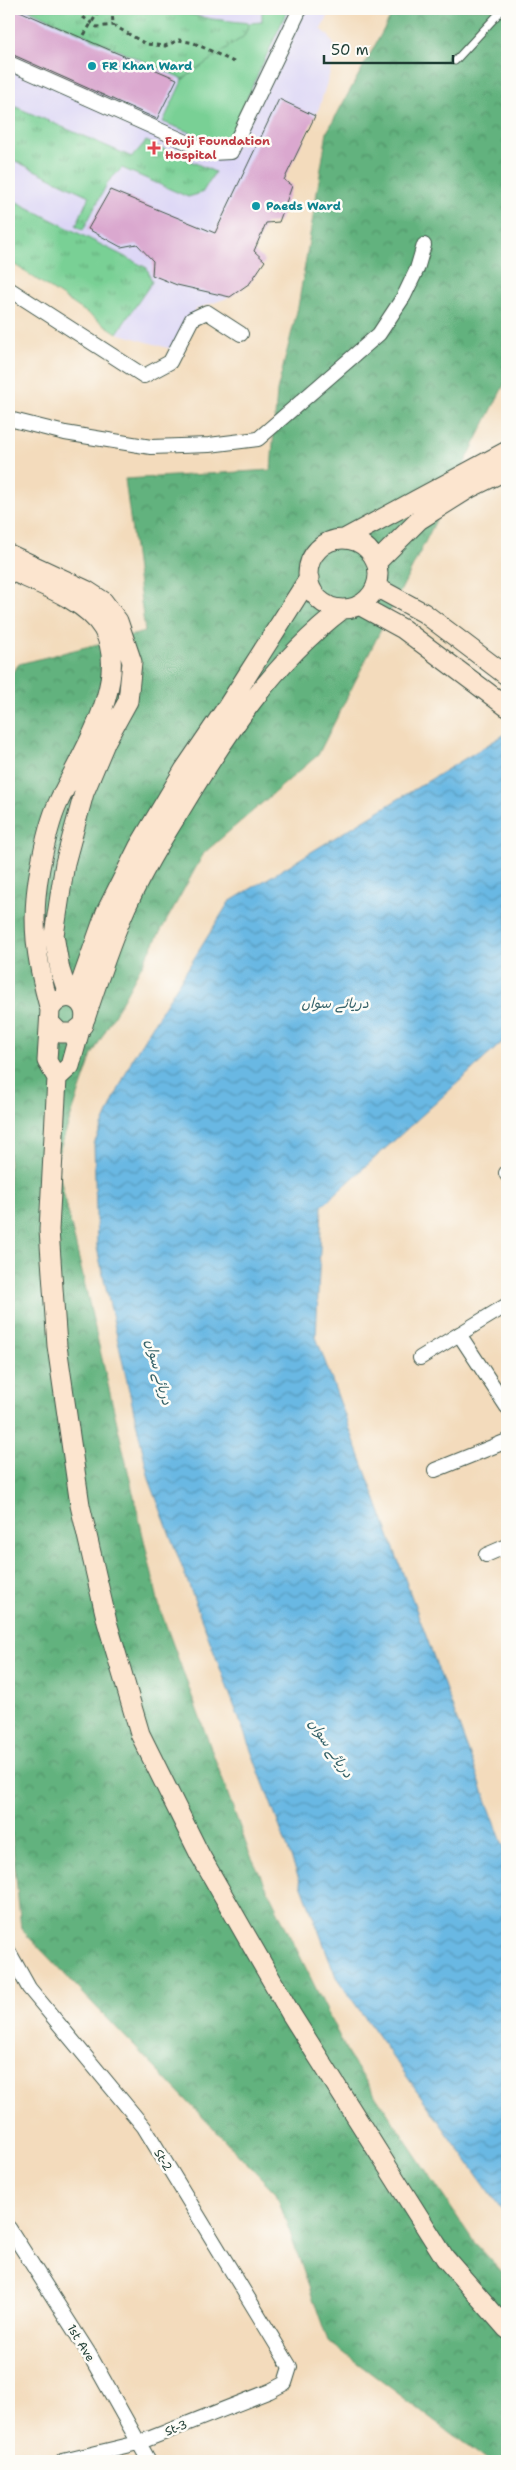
<svg xmlns="http://www.w3.org/2000/svg" width="516" height="2470" font-family="'Shantell Sans','Playpen Sans Arabic',sans-serif">
	<style>
		.built { fill: #dcd6f6 }
		.grass { fill: #79d095; stroke: #4c8664 }
		.forest { fill: url(#forest-crowns); stroke: #407859 }
		.park { fill: url(#park-tufts); stroke: #4c8664 }
		.water { fill: url(#water-waves); stroke: #447a8c }
		.building { fill: #daa8cf }
		.lines { fill: none; stroke-linecap: round; stroke-linejoin: round }
		.service-casing { stroke: #3f5548; stroke-width: 9 }
		.minor-casing { stroke: #3f5548; stroke-width: 16 }
		.secondary-casing { stroke: #3f5548; stroke-width: 21 }
		.path { stroke: #3f5548; stroke-width: 3; stroke-dasharray: 4 4; stroke-linecap: butt }
		.service { stroke: #fff; stroke-width: 7 }
		.minor { stroke: #fff; stroke-width: 14 }
		.secondary { stroke: #fce5cf; stroke-width: 19 }
		.culture-dot { fill: #0f9aa8; stroke: #fdfcf7; stroke-width: 2 }
		.health-dot { fill: #e0444e; stroke: #fdfcf7; stroke-width: 2 }
		.labels { text-anchor: middle; dominant-baseline: central; stroke-width: 5; stroke-linejoin: round; paint-order: stroke }
		.culture-label { font-size: 12px; font-weight: bold; fill: #0d838f; stroke: #fdfcf7; text-anchor: start }
		.health-label { font-size: 12px; font-weight: bold; fill: #be3a42; stroke: #fdfcf7; text-anchor: start }
		.street-label { font-size: 12px; fill: #1f3d34; stroke: #fdfcf7 }
		.water-label { font-size: 14px; font-style: italic; fill: #356269; stroke: #fdfcf7 }
	</style>
	<defs>
		<pattern id="forest-crowns" width="20" height="18" patternUnits="userSpaceOnUse" patternTransform="scale(1.25)"><rect width="20" height="18" fill="#62b27e"/><path d="M2 6a3 3 0 1 1 6 0M12 15a3 3 0 1 1 6 0" fill="none" stroke="#509268"/></pattern>
		<pattern id="park-tufts" width="24" height="20" patternUnits="userSpaceOnUse" patternTransform="scale(1.25)"><rect width="24" height="20" fill="#79d095"/><path d="M3 7l-1-3M5 7V3M7 7l1-3M15 17l-1-3M17 17v-4M19 17l1-3" fill="none" stroke="#63aa7a"/></pattern>
		<pattern id="water-waves" width="16" height="10" patternUnits="userSpaceOnUse" patternTransform="scale(1.25)"><rect width="16" height="10" fill="#69b8e3"/><path d="M0 5q4-4 8 0t8 0" fill="none" stroke="#5697b9"/></pattern>
	</defs>
	<rect width="100%" height="100%" fill="#fdfcf7"/>
	<filter id="ink" filterUnits="userSpaceOnUse"><feTurbulence type="fractalNoise" baseFrequency=".02" numOctaves="2"/><feDisplacementMap in="SourceGraphic" scale="10" xChannelSelector="R" yChannelSelector="G"/><feConvolveMatrix kernelMatrix="1 2 1 2 8 2 1 2 1" color-interpolation-filters="sRGB"/></filter>
	<filter id="wash" filterUnits="userSpaceOnUse"><feTurbulence type="fractalNoise" baseFrequency=".0096" numOctaves="4" result="noise"/><feDisplacementMap in="SourceGraphic" scale="20" xChannelSelector="R" yChannelSelector="G"/><feGaussianBlur stdDeviation="1.12" result="paint"/><feColorMatrix in="noise" values="0 0 0 0 0 0 0 0 0 0 0 0 0 0 0 0 0 1.4 0 .05"/><feComposite in="paint" operator="in"/></filter>
	<g filter="url(#wash)">
		<rect width="100%" height="100%" fill="#f3dbbc"/>
		<path class="built" d="M9,9H332L321,29L328,35L337,50L319,108L284,180L292,186L279,222L266,223L254,251L265,261L250,283L230,297L196,309L171,349L117,333L9,261Z"/>
		<path class="grass" d="M262,9H288L225,146L163,122L183,79L244,36L249,23L262,22Z"/>
		<path class="forest" d="M395,9H507V379L318,755L204,853L92,1055L56,1160L160,1609L249,1852L349,2056L474,2242L507,2277V2461H488L328,2341L276,2193L21,1929L9,1805V677L19,664L145,632L125,479L271,470L277,391L298,307L327,132Z"/>
		<path class="park" d="M27,9H164L212,19L249,23L244,36L183,79Z
			M9,104L132,157L146,141L215,172L202,193L188,197L122,168L108,182L83,230L76,226L89,196L9,158Z
			M9,198L147,268L152,282L117,333L9,261Z"/>
		<path class="water" d="M507,733V1038L322,1206L316,1337L507,1856V2217L336,1977L149,1479L97,1248L94,1144L133,1057L229,902Z"/>
		<g id="blocks">
			<path class="building" d="M9,9H15L177,79L157,119L9,53Z
				M279,99L315,116L284,180L292,186L279,222L266,223L254,251L265,261L250,283L230,297L177,285L152,275L153,261L137,244L121,247L88,229L110,190L215,233Z"/>
		</g>
	</g>
	<g filter="url(#ink)">
		<use href="#blocks" fill-opacity="0" stroke="#3f5548" stroke-width="1"/>
		<g class="lines">
			<defs>
				<path id="service" d="M455,61L503,9"/>
				<path id="minor" d="M9,63L211,153L231,152L300,9
					M9,289L144,376L170,362L192,319L207,312L241,334
					M9,419L65,433L151,447L209,445L258,439L379,334L404,296L417,269L424,245
					M506,1173L507,1175
					M459,1334L507,1407
					M420,1358L507,1305
					M435,1470L507,1441
					M486,1555L507,1546
					M9,1952L29,1988L144,2127L290,2367L285,2383L270,2391L138,2443L63,2461
					M9,2228L88,2352L149,2461"/>
				<path id="secondary" d="M344,539L507,451
					M308 574a35 35 0 1 1 70 0a35 35 0 1 1-70 0Z
					M9,554L86,590L103,601L118,621L132,662L128,701L106,741L84,793L65,863L54,935L60,970L69,997
					M376,563L419,520L470,488L507,470
					M9,570C39,584 86,600 103,629C132,680 79,757 58,803C49,822 44,847 40,868C30,921 36,959 50,1010
					M376,587L424,613L507,676
					M359,605L403,629L507,707
					M75,999L106,912L139,846L184,770L227,707L309,578
					M85,1019C96,986 107,952 121,919C137,880 159,844 181,809C226,734 273,662 343,609
					M50,1023L60,1033H73L83,1025C92,1000 63,986 50,1010L47,1061L57,1078L49,1230L57,1346L80,1505L107,1622L140,1734L200,1855L291,2014L445,2258L507,2329
					M57,1078L70,1066L80,1030"/>
			</defs>
			<use href="#service" class="service-casing"/>
			<use href="#minor" class="minor-casing"/>
			<use href="#secondary" class="secondary-casing"/>
			<path class="path" d="M81,9L83,17L97,27L113,25
				M112,9L113,25L146,44L165,46L179,40L194,43L234,62
				M84,35L100,9"/>
			<use href="#service" class="service"/>
			<use href="#minor" class="minor"/>
			<use href="#secondary" class="secondary"/>
		</g>
	</g>
	<g class="culture-dot">
		<circle cx="92" cy="66" r="5"/>
		<circle cx="256" cy="206" r="5"/>
	</g>
	<path class="health-dot" d="M151.5 140.5h5v5h5v5h-5v5h-5v-5h-5v-5h5z"/>
	<g class="labels">
		<g class="culture-label">
			<text x="102" y="66">FR Khan Ward</text>
			<text x="266" y="206">Paeds Ward</text>
		</g>
		<g class="health-label">
			<text x="165" y="141">Fauji Foundation<tspan x="165" dy="14">Hospital</tspan></text>
		</g>
		<g class="street-label">
			<text transform="translate(163 2160) rotate(59)">St-2</text>
			<text transform="translate(81 2343) rotate(59)">1st Ave</text>
			<text transform="translate(176 2428) rotate(-21)">St-3</text>
		</g>
		<g class="water-label">
			<text x="335" y="1003">دریائے سواں</text>
			<text transform="translate(159 1372) rotate(75)">دریائے سواں</text>
			<text transform="translate(331 1748) rotate(56)">دریائے سواں</text>
		</g>
	</g>
	<rect width="516" height="2470" fill="none" stroke="#fdfcf7" stroke-width="30"/>
	<path d="M324 55v8h129v-8" fill="none" stroke="#1f3d34" stroke-width="2.5"/>
	<text x="331" y="55" font-size="15" fill="#1f3d34" stroke="#fdfcf7" stroke-width="4" paint-order="stroke">50 m</text>
</svg>
